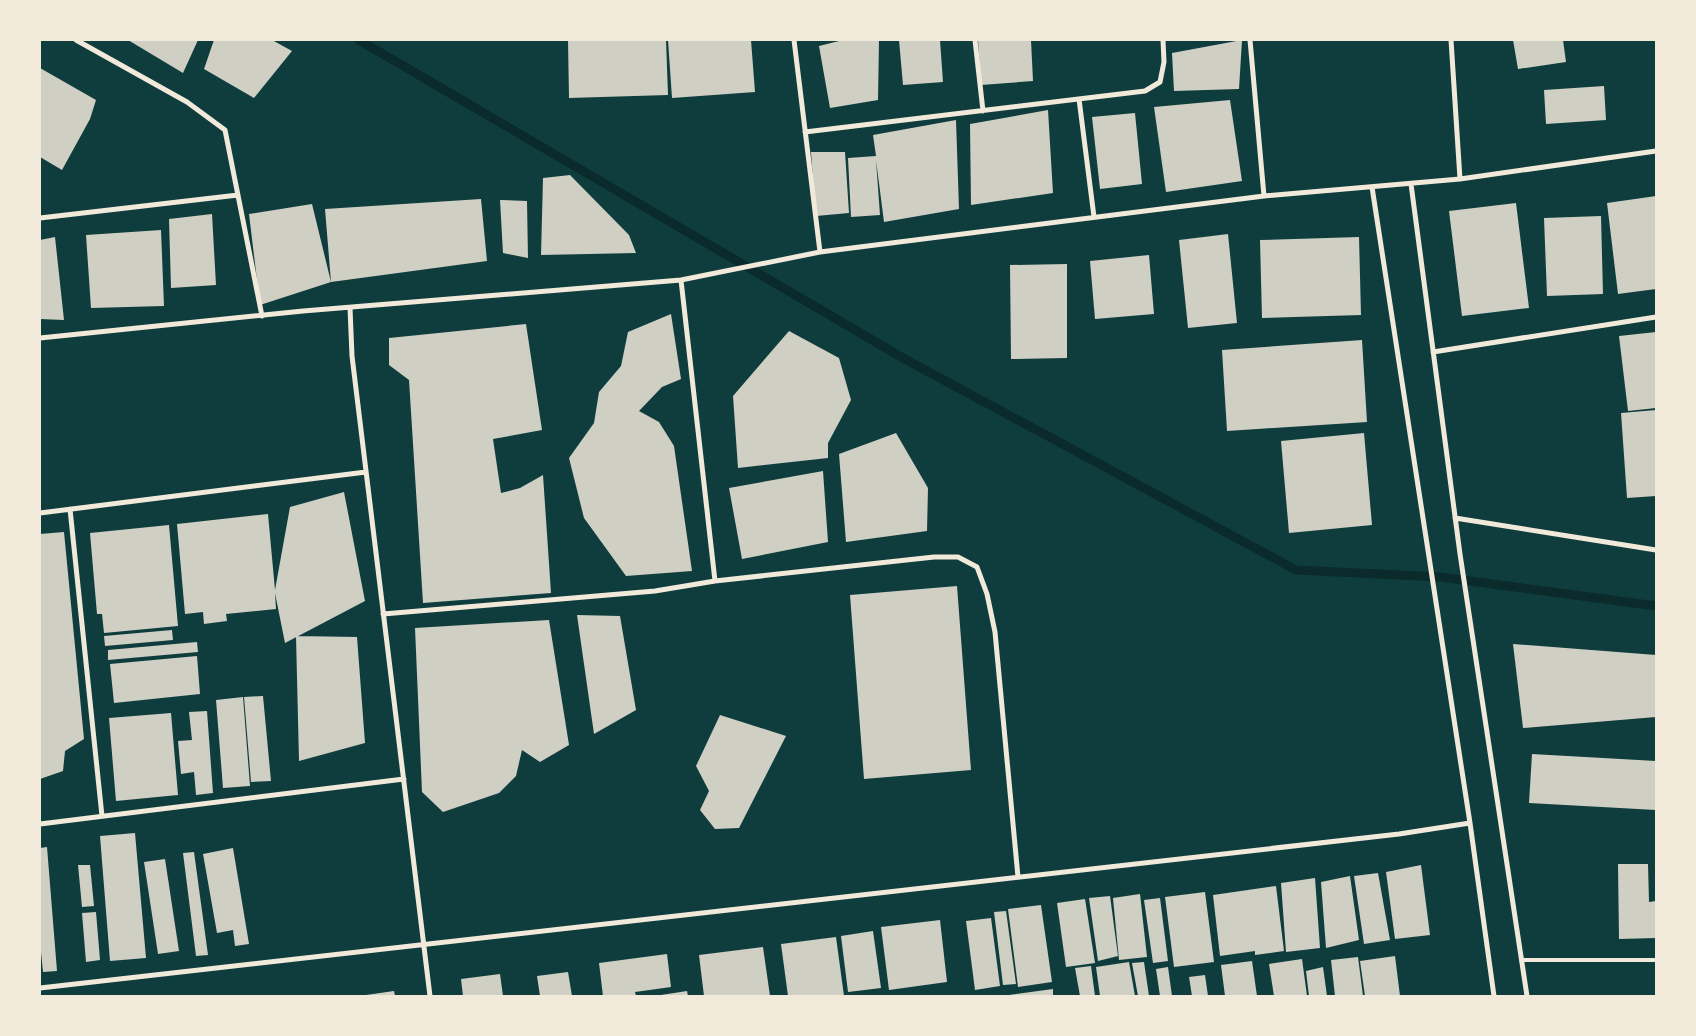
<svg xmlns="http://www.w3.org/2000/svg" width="1696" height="1036" font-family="Signika,sans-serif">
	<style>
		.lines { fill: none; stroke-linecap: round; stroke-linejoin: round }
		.stream { stroke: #0a2a2b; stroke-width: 9 }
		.building { fill: #cfcfc3 }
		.service { stroke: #f1e9da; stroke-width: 4 }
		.minor { stroke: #f1e9da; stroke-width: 5 }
	</style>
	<rect width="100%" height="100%" fill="#0f3d3e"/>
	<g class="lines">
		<path class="stream" d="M359,40L903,358L1296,570L1440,577L1656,606"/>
	</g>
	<path class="building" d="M128,40H198L183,73Z
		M214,40H272L292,51L254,98L204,69Z
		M568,40H666L668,95L569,98Z
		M668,40H751L755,92L672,98Z
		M843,40H879L878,100L830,108L819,46Z
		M899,40H940L943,82L903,85Z
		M978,40H1031L1033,81L981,85Z
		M1242,40L1239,89L1174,91L1172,53Z
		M1513,40H1563L1566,62L1518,69Z
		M40,68L96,100L90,119L62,170L40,157Z
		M1604,86L1606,120L1546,124L1544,90Z
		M1230,100L1242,181L1166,192L1154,107Z
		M1048,110L1053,193L971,205L970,124Z
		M1135,113L1142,184L1100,189L1092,117Z
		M956,120L959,209L884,222L876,160L880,215L851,217L848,158L876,156L873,135Z
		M811,152H845L849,213L816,216Z
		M570,175L629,235L636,253L541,255L543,178Z
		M1656,196V289L1618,294L1607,203Z
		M481,199L487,261L331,282L325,209Z
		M500,200L527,201L528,258L503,253Z
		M1516,203L1529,308L1462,316L1449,211Z
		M312,204L331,282L260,305L249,214Z
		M212,214L216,285L171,288L169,219Z
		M1601,216L1603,294L1547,296L1544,218Z
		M161,230L164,306L91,308L86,235Z
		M1228,234L1237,323L1188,328L1179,240Z
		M55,237L64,320L40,319V240Z
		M1359,237L1361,315L1262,318L1260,240Z
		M1149,255L1154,314L1095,319L1090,261Z
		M1067,264V358L1011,359L1010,265Z
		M671,314L681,379L662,387L639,411L659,422L674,446L692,571L626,576L584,518L569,458L594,423L599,392L621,366L628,332Z
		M526,324L542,430L493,439L501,493L520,488L543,475L551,593L423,603L409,380L389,365V338Z
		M789,331L839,358L851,400L828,443V458L738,468L733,396Z
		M1656,332V408L1628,411L1619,336Z
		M1362,340L1367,422L1227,431L1222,350Z
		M1656,410V496L1627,498L1621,413Z
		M896,433L928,488L927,531L846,542L839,454Z
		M1364,433L1372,525L1289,533L1281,441Z
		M823,471L828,542L742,559L729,488Z
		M344,492L365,601L285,643L275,593L276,609L226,614L227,621L204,624L203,612L185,614L177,524L268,514L275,590L290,507Z
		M169,525L178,626L104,633L102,614H97L90,533Z
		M64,532L84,739L65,751L63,771L40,779V534Z
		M957,586L971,770L864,779L850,595Z
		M577,615L620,616L636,710L594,734Z
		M549,620L569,745L540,762L522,750L516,776L499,793L443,812L422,792L415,628Z
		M172,630L173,640L105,646L104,636Z
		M296,636L357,637L365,743L299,761Z
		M197,642L198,652L108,660V650Z
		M1513,644L1656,655V717L1523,728Z
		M197,656L200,694L114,703L110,664Z
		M263,696L271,781L251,782L244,697Z
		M243,697L250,786L223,788L216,700Z
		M207,711L213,793L196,795L194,772L181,774L178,741L192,740L189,712Z
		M171,713L178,795L116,801L109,718Z
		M720,715L786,736L739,828L715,829L700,810L709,791L696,766Z
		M1532,754L1656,761V810L1529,803Z
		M135,833L146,958L110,961L100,836Z
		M47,847L57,971L43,972L40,942V848Z
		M233,848L249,944L235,946L233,930L217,933L203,854Z
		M194,852L208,955L196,956L183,853Z
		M165,859L179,951L158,954L144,862Z
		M1618,864H1648L1649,902L1656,901V938L1619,939Z
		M78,865H90L94,906L82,907Z
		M1421,865L1430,935L1395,939L1386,872Z
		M1378,873L1390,940L1364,944L1354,876Z
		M1350,876L1359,940L1326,948L1321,882Z
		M1315,878L1320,948L1286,952L1281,883Z
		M1276,886L1284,951L1255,955V951L1220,956L1213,895Z
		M1205,892L1214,962L1174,967L1165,897Z
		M1140,894L1147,957L1119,960L1113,898Z
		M1110,896L1118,956L1098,961L1089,898Z
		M1160,898L1168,961L1153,963L1144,900Z
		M1085,899L1095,963L1066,967L1057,903Z
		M1041,905L1052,982L1018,987L1008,909Z
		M1006,911L1016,984L1003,985L994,912Z
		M96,912L100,960L86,962L82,913Z
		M991,918L1000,986L975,990L966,921Z
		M940,920L947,982L889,990L881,927Z
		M873,931L881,988L848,992L841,936Z
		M836,937L844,996H788L781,944Z
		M763,947L770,996H704L699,955Z
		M667,954L671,987L635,992L636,996H603L599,963Z
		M1395,956L1400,996H1365L1360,961Z
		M1358,957L1363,996H1335L1331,960Z
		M1302,959L1307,996H1274L1269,964Z
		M1252,961L1257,996H1225L1221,965Z
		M1129,962L1135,996H1100L1096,967Z
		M1144,962L1149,996H1138L1132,963Z
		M1091,966L1095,996H1080L1075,968Z
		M1168,967L1172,996H1160L1156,969Z
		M1323,967L1327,996H1309L1306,971Z
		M568,972L572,996H540L537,976Z
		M500,974L503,996H463L461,979Z
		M1205,975L1208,996H1192L1189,977Z
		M1053,989V996H1009V995Z
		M394,991L395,996H366V995Z
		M687,991L688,996H661V995Z"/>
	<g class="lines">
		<path class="service" d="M1521,960H1656"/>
		<path class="minor" d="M76,40L187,102L225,130L262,316
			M794,40L820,252
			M975,40L983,111
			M1250,40L1264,196
			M1451,40L1460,179
			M1079,99L1094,217
			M805,132L1145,91L1160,82L1164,62L1163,40
			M1411,184L1460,554L1527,996
			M1372,187L1470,823L1494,996
			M40,218L238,195
			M681,280L715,581
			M350,308L352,356L430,996
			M40,338L303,311L681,280L820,252L1264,196L1460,179L1656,151
			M1433,352L1656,317
			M70,509L102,816
			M40,513L366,472
			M1455,518L1656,550
			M383,614L655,591L715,581L934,557H958L977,567L987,594L995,632L1018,877
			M40,824L404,779
			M40,988L1399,834L1470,823"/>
	</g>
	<rect width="1696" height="1036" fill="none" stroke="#f1e9da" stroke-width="82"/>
</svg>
